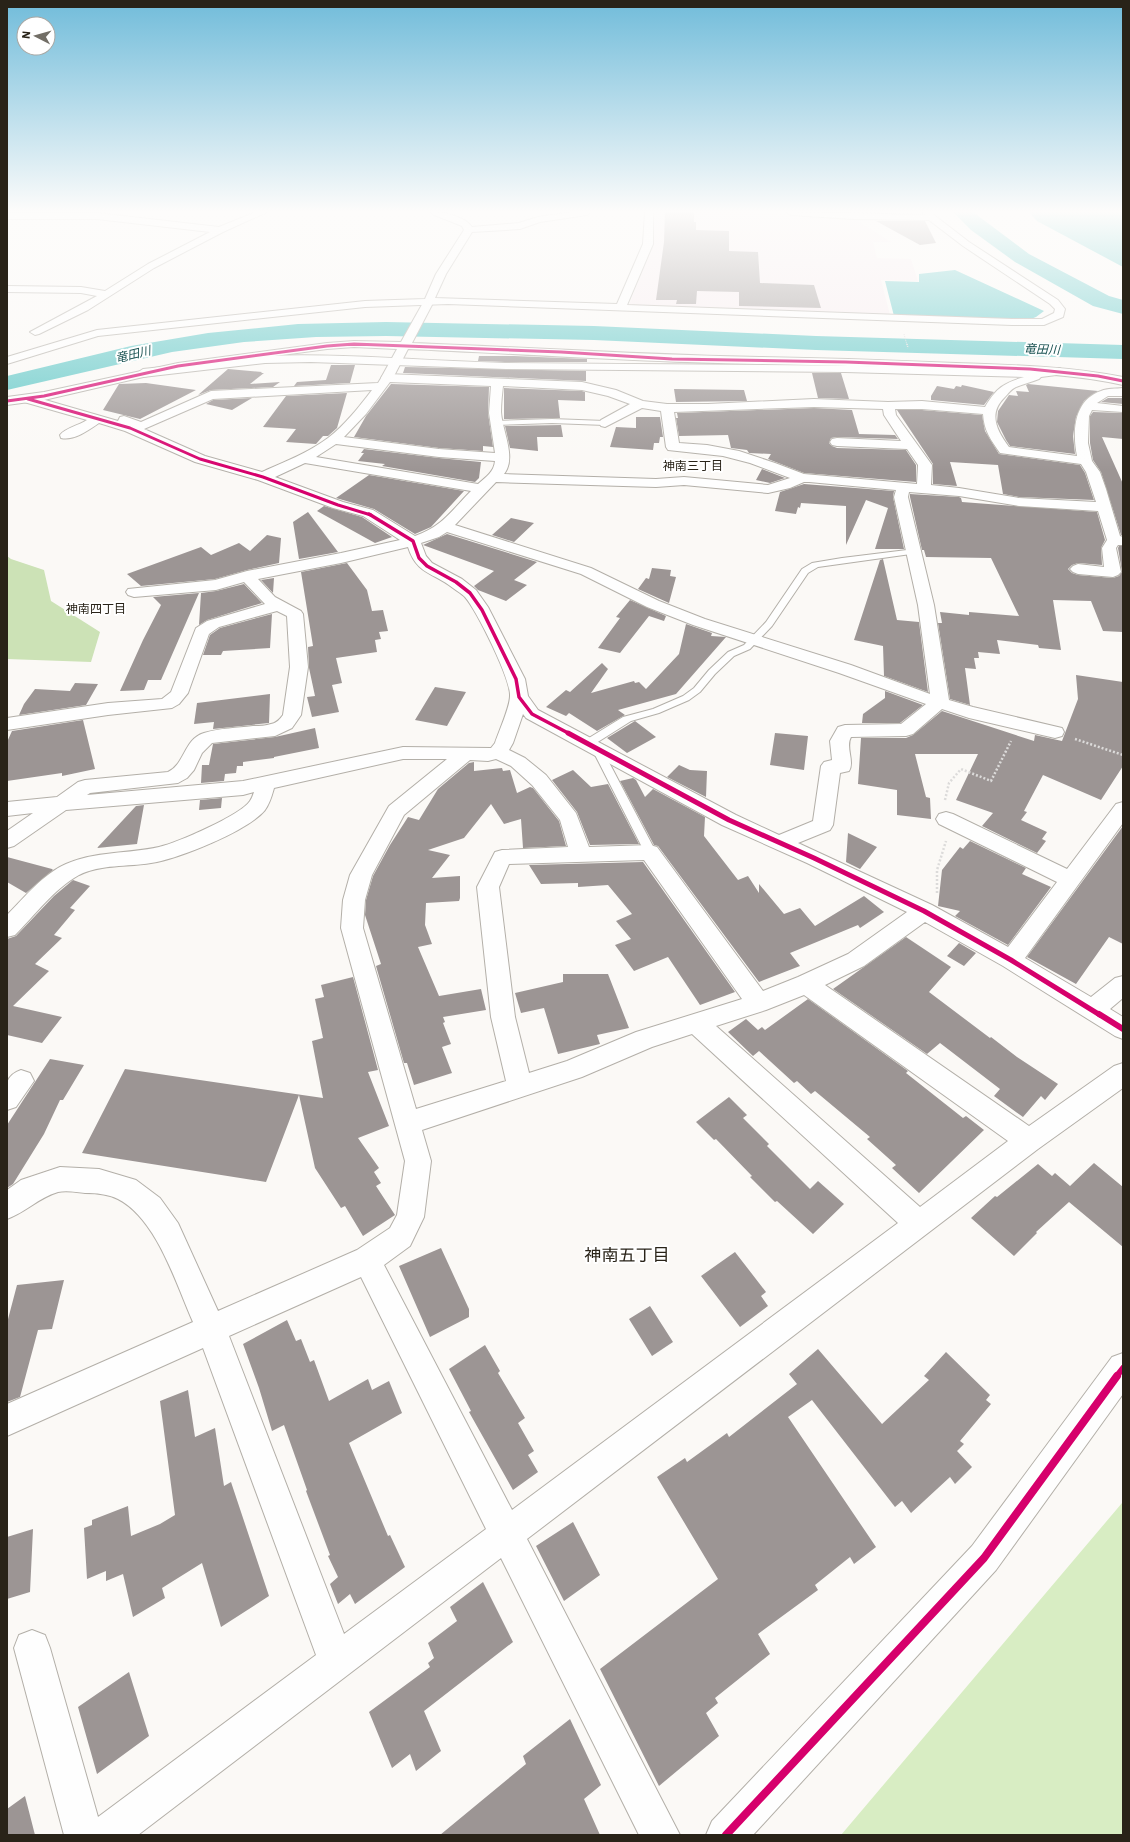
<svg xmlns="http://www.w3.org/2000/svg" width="1130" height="1842" font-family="'IBM Plex Sans','Noto Sans JP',sans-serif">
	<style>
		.education { fill: #f8edf0 }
		.green { fill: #d8edc3 }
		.forest { fill: #cce2b6 }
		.water { fill: #5fc7c6 }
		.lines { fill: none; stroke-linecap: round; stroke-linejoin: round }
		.river { fill: #5fc7c6; fill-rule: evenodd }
		.building { fill: #9c9594 }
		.service-casing { stroke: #b3afa8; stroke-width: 2 }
		.minor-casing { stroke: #b3afa8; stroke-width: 2 }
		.tertiary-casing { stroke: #b3afa8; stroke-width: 2 }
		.path-far2 { stroke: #dcdbda; stroke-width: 1; stroke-dasharray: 1 1; stroke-linecap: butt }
		.path-far1 { stroke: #dcdbda; stroke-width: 1.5; stroke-dasharray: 1 1; stroke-linecap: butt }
		.path { stroke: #dcdbda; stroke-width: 2.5; stroke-dasharray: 2 2; stroke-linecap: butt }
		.service { fill: #fefefe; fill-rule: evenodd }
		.minor { fill: #fefefe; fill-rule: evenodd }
		.tertiary { fill: #fefefe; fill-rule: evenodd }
		.cycleway-far5-casing { stroke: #fff; stroke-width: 3 }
		.cycleway-far4-casing { stroke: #fff; stroke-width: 4.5 }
		.cycleway-far3-casing { stroke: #fff; stroke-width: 5.5 }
		.cycleway-far2-casing { stroke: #fff; stroke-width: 8 }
		.cycleway-far1-casing { stroke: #fff; stroke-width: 8 }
		.cycleway-casing { stroke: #fff; stroke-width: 10 }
		.cycleway-far5 { stroke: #d6006c; stroke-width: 2 }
		.cycleway-far4 { stroke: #d6006c; stroke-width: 3 }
		.cycleway-far3 { stroke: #d6006c; stroke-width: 3.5 }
		.cycleway-far2 { stroke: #d6006c; stroke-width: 5 }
		.cycleway-far1 { stroke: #d6006c; stroke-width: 6 }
		.cycleway { stroke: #d6006c; stroke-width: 8 }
		.labels { text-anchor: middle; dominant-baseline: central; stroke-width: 4; stroke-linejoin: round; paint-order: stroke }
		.far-water-label { font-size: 12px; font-style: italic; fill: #195151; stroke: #fff }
		.far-neighbourhood-label { font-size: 12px; fill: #292318; stroke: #fff }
		.near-neighbourhood-label { font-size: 17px; fill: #292318; stroke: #fff }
	</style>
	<rect width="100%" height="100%" fill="#fbf9f6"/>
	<path class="education" d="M653,212H748L855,219L891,242H873L877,258L911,259L918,281L881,280L890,315L629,305L653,244L651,226Z"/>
	<path class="green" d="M1123,1500V1835H841L1122,1503Z"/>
	<path class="forest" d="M7,556L11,559L44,570L51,601L100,632L91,662L7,659Z"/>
	<path class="water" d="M1029,212H1123V267L1037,221Z
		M955,270L1044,311L1036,317L1026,321L894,316L885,281L919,282V274Z"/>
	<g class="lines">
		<path class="river" d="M953,212H973L1029,254L1109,296L1123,300V314L1093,306L1015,262L971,230Z
			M386,322L594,326L816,336L1123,345V359L816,350L594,340L386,336L316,337L244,342L172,352L7,390V376L131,346L208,333L298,324Z"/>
	</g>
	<path class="building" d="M665,212H694V222H696V230L729,231V251L758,252L760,283L814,285L821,308L739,306V292L697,291L696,304H676L677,300H656L664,242Z
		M876,221H925L936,243L920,245Z
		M479,356H514L587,359V362H505L478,361Z
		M331,365H355L350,383L294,386L297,382L326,380Z
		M405,367L586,371V381L403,373Z
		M228,369L262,372L261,373H264L250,384L280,382L273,387L211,390L198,395Z
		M812,373H841L849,399L818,398Z
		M146,383L196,390L140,419L103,410L119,384Z
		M391,384L489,387L488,413L493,447L483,446V451L439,448L354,437L366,416Z
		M1028,384L1098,391L1084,401L1076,417L1073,436L1075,454L1010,446L1006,440L997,422L998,411L1009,395L1018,396L1016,391L1029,392L1026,385Z
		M962,385L994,392L984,405L931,400V396L937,386L954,389L956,386L961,387Z
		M504,388L582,391L585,392V401L558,400L560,418L504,419Z
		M674,389L744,390L747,401L676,402Z
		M347,393L337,428L328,436H323L316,444L286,442L296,429L263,427L286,396Z
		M252,398L232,410L206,404L213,400Z
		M1108,398H1123V404L1101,402Z
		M814,408L852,410L859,434L895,435L898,439L837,437L831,438L829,443L832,446L837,448L906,450L916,465V482L804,473L768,459L771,454L749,453L747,450L731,448L728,435L679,436L676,418H678L677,413Z
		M897,410H922L982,415L985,431L999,454L1080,465L1085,473L1094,500L1019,497L1003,494L998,465L950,462L957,486L933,484V464Z
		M1093,412L1123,413V439L1102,437L1123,484V535H1121L1101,472L1093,460L1090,443V416Z
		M636,417H660L663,437H660L659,443H654L653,450L610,447L616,427L636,428Z
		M561,425L563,437H537L538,451L510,448L505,426Z
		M364,449L439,458L481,462L479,478L475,482L382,466L385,464L358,461L364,453H361Z
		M762,469L785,478L770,483L756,480Z
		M369,475L464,491L431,527L415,534L374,509L336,498Z
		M804,484L894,491L893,497L904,549H875L888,508L866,500L846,545V506L801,503L800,508L798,507L796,514L775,511L780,492Z
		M910,494L959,497L961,498L962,502L1097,512L1105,540L1101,548L1102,565L1078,563L1072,565L1068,569L1072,573L1078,575L1113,578L1119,576L1122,572L1118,548L1119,546H1123V632L1103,631L1091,601L1053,600L1061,650L1039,648L1038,645L997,640L1000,654L978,652L979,658H974L976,669L965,668L970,705L950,699L938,623H942L940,612L969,615V612L1019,616L991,558L926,557L924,550H922L910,497Z
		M324,506L362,517L392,537L375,543L317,511Z
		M308,512L338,552L299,559L293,522Z
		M511,518L534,523L514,542L492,535Z
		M447,534L537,562L514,580L527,585L506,601L478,590L474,586L494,571L423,545Z
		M267,535L281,538L279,563L247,570L215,579L141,586L127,574L201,547L211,555L239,543L250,551Z
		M883,559L897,620L919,622L928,692L884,676L883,646L854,640L880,560Z
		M347,563L367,590L372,611L383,610L388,631L379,632L381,639L375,640L377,652L336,658L342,683L332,685L339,712L312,717L307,697L315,696L309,668L308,647L313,646L301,572Z
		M652,568L671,570L670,576L676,577L669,603L638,589L646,578L649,579Z
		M274,578L273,593L261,580Z
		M244,584L262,603L207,620L199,625L201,593L216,591Z
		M199,593L161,680H148L144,690L120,691L143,640L161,605L153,597Z
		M630,600L666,616L664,621L649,616L620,653L598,648L620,618L616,617Z
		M272,614L270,648L223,651L221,655H203L210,635L220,628Z
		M686,624L712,633L711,636L726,637L676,694L618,710L625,715L597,731L569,713L566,716L546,707L566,690L570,692L602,663L608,669L591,693L634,681L635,683L639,682L646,689L679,654Z
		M1076,675L1123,682V766L1101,800L1043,775L1024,811L1027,812L1021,820L1047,832L1042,839L1046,841L1037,853L982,826L993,813L956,800L978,754H915L926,797L930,798L931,819L897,815V790L858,784L861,738H906L913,735L942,711L1034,741L1035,735L1062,741L1078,699Z
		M75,683L98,684L86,705L19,715L24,704L35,689L70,691Z
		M435,687L466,692L447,726L415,720Z
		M885,691L923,705L900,723H862L863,714L885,698Z
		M270,694L269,723L213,729L214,722L194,724L197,703Z
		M83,720L95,769L62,776V773L7,781V742L12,731Z
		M635,721L656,737L627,753L607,738Z
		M315,728L319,748L274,757V758L243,762V766H237L236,773L225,774L224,781L201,783L202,765H209L213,744L275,737Z
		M775,733L808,736L804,770L770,765Z
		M474,762V771L502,768L503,771L510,770L517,793L530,787L533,788L559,821L566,846L523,848L521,819L504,824L491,804L464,838L428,850L450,855L432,878L460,876V898L459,901L426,903L425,925L432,944L418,947L439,996L481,989L486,1010L443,1017L445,1022L443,1023L451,1044L442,1047L452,1073L414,1085L407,1063H404L376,966L381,964L365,915L366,900L373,876L390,845L408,817L419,820L438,789L469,763Z
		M679,765L690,770L707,771L706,797L667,777Z
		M573,770L591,787L608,784L639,844L590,845L577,812L552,780Z
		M633,778L636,780L645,797L653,789L705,817L704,836L738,880L748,876L759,893V884L784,914L800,908L815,926L864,896L884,912L860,928L858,925L790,953L800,966L759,982L658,846L654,845L620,781Z
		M222,798L221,808L199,810L200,800Z
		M144,805L137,844L97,848L136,806Z
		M1123,826V944L1109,937L1076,984L1027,957Z
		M848,833L877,847L860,869L846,862Z
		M970,841L1026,868L1022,874L1051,887L1008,945L955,916L960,911L938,906L942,870L960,847L963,849Z
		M7,857L52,869L53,870L26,893L7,882Z
		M643,862L735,992L700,1005L668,957L634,971L615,945L631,939L616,921L632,914L608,885L578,887V883L541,884L529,865Z
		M73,880L90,886L70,908L75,910L54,935L62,938L35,964L49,971L13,1006L62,1017L42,1043L7,1035V939L16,936L54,896Z
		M906,937L951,967L929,992L990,1038L991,1037L1017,1057L1058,1084L1045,1100L1041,1096L1023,1117L994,1096L1000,1089L940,1043L927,1054L833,989Z
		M959,943L976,953L964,966L947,956Z
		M563,974H608L629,1028L597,1035L600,1044L558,1054L544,1008L521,1013L515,993L563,982Z
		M353,977L378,1070L368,1072L389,1126L358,1138L379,1168L374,1172L381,1183L376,1186L395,1215L363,1236L345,1206L341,1208L315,1168L299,1095L266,1182L82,1153L125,1069L323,1098L312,1041L323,1038L315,999L324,997L321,985Z
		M808,999L908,1071L906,1073L963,1118L966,1116L984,1130L919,1193L892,1168L896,1165L867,1139L870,1137L815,1091L811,1094L797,1081L794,1083L759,1051L753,1056L728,1032L746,1019L758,1030L762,1027L765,1030Z
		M50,1059L84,1065L63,1100H60L44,1134L13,1184L7,1188V1125Z
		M729,1097L747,1115L743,1118L769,1144L767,1146L810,1189L818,1181L844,1204L813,1234L777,1201L775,1202L750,1177L752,1176L716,1139L714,1140L696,1122Z
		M1094,1163L1123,1187V1247L1069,1202L1036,1232L1037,1233L1014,1256L971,1218L995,1196L997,1197L1038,1164L1052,1176L1055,1173L1070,1186Z
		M441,1248L469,1309V1317L430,1337L399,1266Z
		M735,1252L766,1292L761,1296L768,1306L740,1327L701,1276Z
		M64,1280L52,1329L38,1330L20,1397L7,1402V1323L17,1285Z
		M650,1306L673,1342L652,1356L629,1319Z
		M287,1320L296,1341L301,1339L310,1362L314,1360L329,1401L368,1379L372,1390L389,1381L402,1413L349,1443L388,1536L390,1535L405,1567L355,1604L350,1594L338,1604L330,1584L338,1577L328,1556L330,1555L306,1491L307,1490L284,1425L272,1431L259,1388L243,1344Z
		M485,1345L500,1371L498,1373L525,1418L518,1423L534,1451L528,1455L538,1472L513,1490L469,1412L471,1411L449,1369Z
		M818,1349L882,1424L929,1380L924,1376L946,1352L990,1395L986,1400L991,1404L960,1441L964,1444L957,1451L972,1467L955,1484L950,1477L911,1513L902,1501L895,1507L812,1400L788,1417L876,1547L854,1564L850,1557L815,1585L818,1590L758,1634L770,1654L715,1698L718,1703L706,1713L719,1736L659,1786L600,1669L718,1579L657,1477L685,1458L687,1462L727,1433L729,1437L797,1384L789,1374Z
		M188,1390L195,1437L215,1428L224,1486L231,1482L269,1596L221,1627L202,1563L162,1588L165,1598L133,1617L123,1574L106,1581V1571L87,1579L84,1528L92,1525V1520L128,1506L131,1536L160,1524L175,1515L160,1401Z
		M573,1522L600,1575L564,1601L536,1546Z
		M33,1529L30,1592L7,1599V1537Z
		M483,1582L513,1642L424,1711L441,1751L416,1771L410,1754L392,1768L369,1712L430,1667L428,1663L434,1658L428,1643L457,1621L450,1607Z
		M129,1672L149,1736L97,1774L78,1707Z
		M570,1719L601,1785L584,1799L600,1835H440L526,1764L523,1756Z
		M25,1796L35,1835H7V1809Z"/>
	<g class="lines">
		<defs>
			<path id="service" d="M552,419L605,421L608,423L605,425L552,423L496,425L493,423L496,421Z
				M915,549L919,551L918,553L818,567L808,573L772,626L750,649L734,656L715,674L700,692L689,700L659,713L631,721L593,745H600L601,747L656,852L654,855H646L591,747L592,745H584L583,743L584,741L623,717L653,709L683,696L694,688L709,670L728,652L744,645L766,622L802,569L812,563L842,558Z"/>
			<path id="minor" d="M256,212H267L223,232L154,268L88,310L39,334L35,335L30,332L97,296L81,293L7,292V286L81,287L105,291L148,264L210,232L97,219H7V213H97L219,227Z
				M431,212C444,212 464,216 472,227L519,223L538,217L572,212H591L587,215L540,222L520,229L472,232L446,274L435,298L617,304L643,244L645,212H653V244L627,305L1012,319H1042L1054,313L1055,309L1050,304L963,246L929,220L854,219L791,215L787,212L934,215L969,242L1058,300L1065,309L1063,317L1044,325H1012L448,304L365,307L98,336L7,364V357L97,330L365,301L425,299L436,274L464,230L462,226L432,214Z
				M265,356C345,353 425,361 505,363C686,365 867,364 1048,370L1060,368L1066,372L1064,374L1041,377L1039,379C1032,382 1023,384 1016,387C1011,389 1008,394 1004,398C988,414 997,431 1009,447L1077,456C1072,431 1074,400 1101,391C1108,388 1116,389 1123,388V396H1108L1097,403L1123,406V412L1092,410L1089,416L1088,443L1092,461L1100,472L1106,489L1120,536L1123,537V545H1118L1116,548L1121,572L1118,575L1113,577L1078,574L1073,572L1070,569L1073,566L1078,564L1104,567L1102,548L1107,540L1098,511L1019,506L959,496L909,492L908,497L934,605L949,700L973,707L1062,728L1064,732L1062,736L1055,738L969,718L942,709L913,734L906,736L851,737C845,747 855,761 849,771L840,773L833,825L830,830L798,843L932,905L1008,947L1057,882L939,824L936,819L939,814L946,812L953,814L1067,869L1116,804L1123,802V823L1025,958L1091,997L1115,978L1123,976V998L1110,1009L1123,1017V1039L1115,1036L1003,966L925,922L864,966L825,985L1029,1126L1114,1066L1123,1063V1088L1038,1149L527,1539L680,1835H639L501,1558L138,1835H64L14,1648L19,1635L32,1630L45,1635L50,1648L98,1817L316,1655L203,1348L7,1436V1404L193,1322C176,1284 157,1219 118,1199C108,1194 96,1193 85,1193C77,1192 66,1190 58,1192C38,1198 26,1212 7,1219V1190L21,1180L60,1167L99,1169L136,1180L160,1198L178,1223L218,1311L357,1250L390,1228L397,1215L405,1161L341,928L343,900L350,875L389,806L447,759H403L274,788C272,795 270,803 265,810C248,831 178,859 151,863C127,867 101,864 79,875C54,889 35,915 15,935L7,937V915C25,897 43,874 66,864C96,851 128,854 159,847C177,843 241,815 250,801C252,798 253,795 254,792L243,795L66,810L14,846L7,848V831L33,813L7,816V802L57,797L78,782L85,780L168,772C185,764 184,739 204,733C220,728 237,728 253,726C259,726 266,726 271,724C277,723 280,719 283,715L290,667L287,616L277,611L219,627L209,634L188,693L179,704L172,708L108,715L7,730V718L108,703L162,699L171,692L196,628L207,621L265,604L244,582L216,590L134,597L128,595L126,592L128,589L215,580L247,571L341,553L400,540L363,516L333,508L258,480L195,462L125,431L99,423C89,430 74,441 61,438L60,435C65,428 80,425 87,420L24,402L22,399L24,396L28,395L118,421L120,417L124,416L141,422L211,391L378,383L383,375L387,374L582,382L616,390L643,401L667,404H708L814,399L888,402L922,401L985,407C996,388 1004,383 1024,377L845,372L506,369L311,362L265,363L143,377L137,373L143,369ZM390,382L491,386L489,413L495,453L439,449L344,437L366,414ZM503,386L582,390L608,396L630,404L601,420L599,423L601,426L605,427L642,408L661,411L666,447L668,450L723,456L750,463L790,478L768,485L684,477L656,479L504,474C517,458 502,430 501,412C501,403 502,395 503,386ZM372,390C359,407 345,425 328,438C308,453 284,462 262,472L205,456L144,429L213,399ZM814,407L883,409L884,415L901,441L837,438L832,439L830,442L832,445L837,446L907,449L918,465L917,484L804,474L775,463L739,451L707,445L679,443L674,412ZM895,409H922L983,414C984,431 991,440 1000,453L1081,464L1086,472L1096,502L1019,498L959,488L931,485L932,465L896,415ZM336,444L439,457L495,461C494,472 486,477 478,484L316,457ZM305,463L471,491C451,511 443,526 415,536L373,510L343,502L275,477ZM496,482L656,487L684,485L768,493L790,488L804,482H809L896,490L894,497L918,605L930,694L851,665L705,619L659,601L591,568L455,525ZM447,532L581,574L647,607L693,625L839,673L926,704L901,724L845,725L838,727L830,741L832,760L824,762L821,766L813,821L779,835L736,815L538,710L528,696L525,679L488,607L476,590L462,579L432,563L426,556L421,543L439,537ZM408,547C417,575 433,572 453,588C457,591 462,594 465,597C477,611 511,679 510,696C510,707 499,731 495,743L491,748L403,747L243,781L87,795L90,793L178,783L187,778L194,770L202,753L212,743L275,736L292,728L301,715L308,667L303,614L301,611L275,597L258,579L341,563ZM523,714L526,718L722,825L807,863L907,912L848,954L798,977L763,991L657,847L650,845L589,847L576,813L546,775L525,758L509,750L513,743ZM496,759L511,766L532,785L560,820L568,847L502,850L495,852L477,887L491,1017L506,1081L416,1109L363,928L365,900L372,875L404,815L470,760L488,761ZM644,860L742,999L636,1032L567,1061L529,1073L515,1017L499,887L509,864ZM804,995L1008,1141L920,1207L716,1026L766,1010ZM692,1034L898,1223L512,1510L384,1265L410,1246L424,1217L431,1161L422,1130L582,1077L652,1047ZM361,1277L486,1529L344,1634L229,1336Z
				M21,1070L30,1073L34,1081L16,1107L7,1110C7,1092 1,1077 21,1070Z"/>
			<path id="tertiary" d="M922,212H931L935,217L934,219H928Z
				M429,298L434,301L412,343C527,347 643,355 759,357C824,358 890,360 956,363C1012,365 1068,366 1123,377V385C1068,373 1011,372 955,370C889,367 823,365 757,364C641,362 524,354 408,349L393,378L387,382L381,378L397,349L354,347L327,349L178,369L44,400L7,405V397L44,392L178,363L327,343L354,341L401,342L424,301Z
				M1123,1353V1394L996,1570L753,1835H706L712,1821L972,1546L1112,1357Z"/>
		</defs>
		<use href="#service" class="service-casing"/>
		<use href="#minor" class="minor-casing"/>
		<use href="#tertiary" class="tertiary-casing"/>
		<path class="path-far2" d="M904,334L907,345"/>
		<path class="path-far1" d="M907,344L908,348"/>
		<path class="path" d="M1075,739L1123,755
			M945,800L949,783L961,769L991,781L1011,741
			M937,893V870L946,841"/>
		<use href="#service" class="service"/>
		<use href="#minor" class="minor"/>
		<use href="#tertiary" class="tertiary"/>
		<defs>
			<path id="cycleway-far5" d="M346,345H370"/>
			<path id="cycleway-far4" d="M28,399L130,428L200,459L263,477L338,505L371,515
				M7,401L44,396L178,366L327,346L354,344L561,352L672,359L846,362L1030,369L1098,376L1123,381"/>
			<path id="cycleway-far3" d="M369,514L413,541L419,558L427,566L456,582L470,593L482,610L516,679L519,697L532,714L570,734"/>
			<path id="cycleway-far2" d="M568,733L729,820L814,858L924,911L1011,960L1100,1015"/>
			<path id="cycleway-far1" d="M1099,1014L1123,1029
				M1116,1377L1123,1368"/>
			<path id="cycleway" d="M726,1835L984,1558L1117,1376"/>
		</defs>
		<use href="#cycleway-far5" class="cycleway-far5-casing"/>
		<use href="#cycleway-far4" class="cycleway-far4-casing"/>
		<use href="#cycleway-far3" class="cycleway-far3-casing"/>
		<use href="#cycleway-far2" class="cycleway-far2-casing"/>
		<use href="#cycleway-far1" class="cycleway-far1-casing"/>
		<use href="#cycleway" class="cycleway-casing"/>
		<use href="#cycleway-far5" class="cycleway-far5"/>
		<use href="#cycleway-far4" class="cycleway-far4"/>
		<use href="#cycleway-far3" class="cycleway-far3"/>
		<use href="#cycleway-far2" class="cycleway-far2"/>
		<use href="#cycleway-far1" class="cycleway-far1"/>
		<use href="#cycleway" class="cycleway"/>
	</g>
	<linearGradient id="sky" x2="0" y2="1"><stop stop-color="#71bcda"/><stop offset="0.45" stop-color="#fdfcfb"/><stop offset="1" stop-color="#fdfcfb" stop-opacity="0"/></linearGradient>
	<rect width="1130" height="470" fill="url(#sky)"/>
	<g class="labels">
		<g class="far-water-label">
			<text transform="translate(1042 349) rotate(2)">竜田川</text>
			<text transform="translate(133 354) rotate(-13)">竜田川</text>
		</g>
		<g class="far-neighbourhood-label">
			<text x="693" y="465">神南三丁目</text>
			<text x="96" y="608">神南四丁目</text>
		</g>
		<g class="near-neighbourhood-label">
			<text x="627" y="1255">神南五丁目</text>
		</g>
	</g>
	<rect width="1130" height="1842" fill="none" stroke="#292318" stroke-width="16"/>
	<g transform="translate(36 36) rotate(276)"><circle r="19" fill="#ffffff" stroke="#a9a7a3"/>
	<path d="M0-3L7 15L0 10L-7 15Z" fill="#726e66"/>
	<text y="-6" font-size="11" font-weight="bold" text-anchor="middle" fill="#292318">N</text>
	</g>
</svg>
